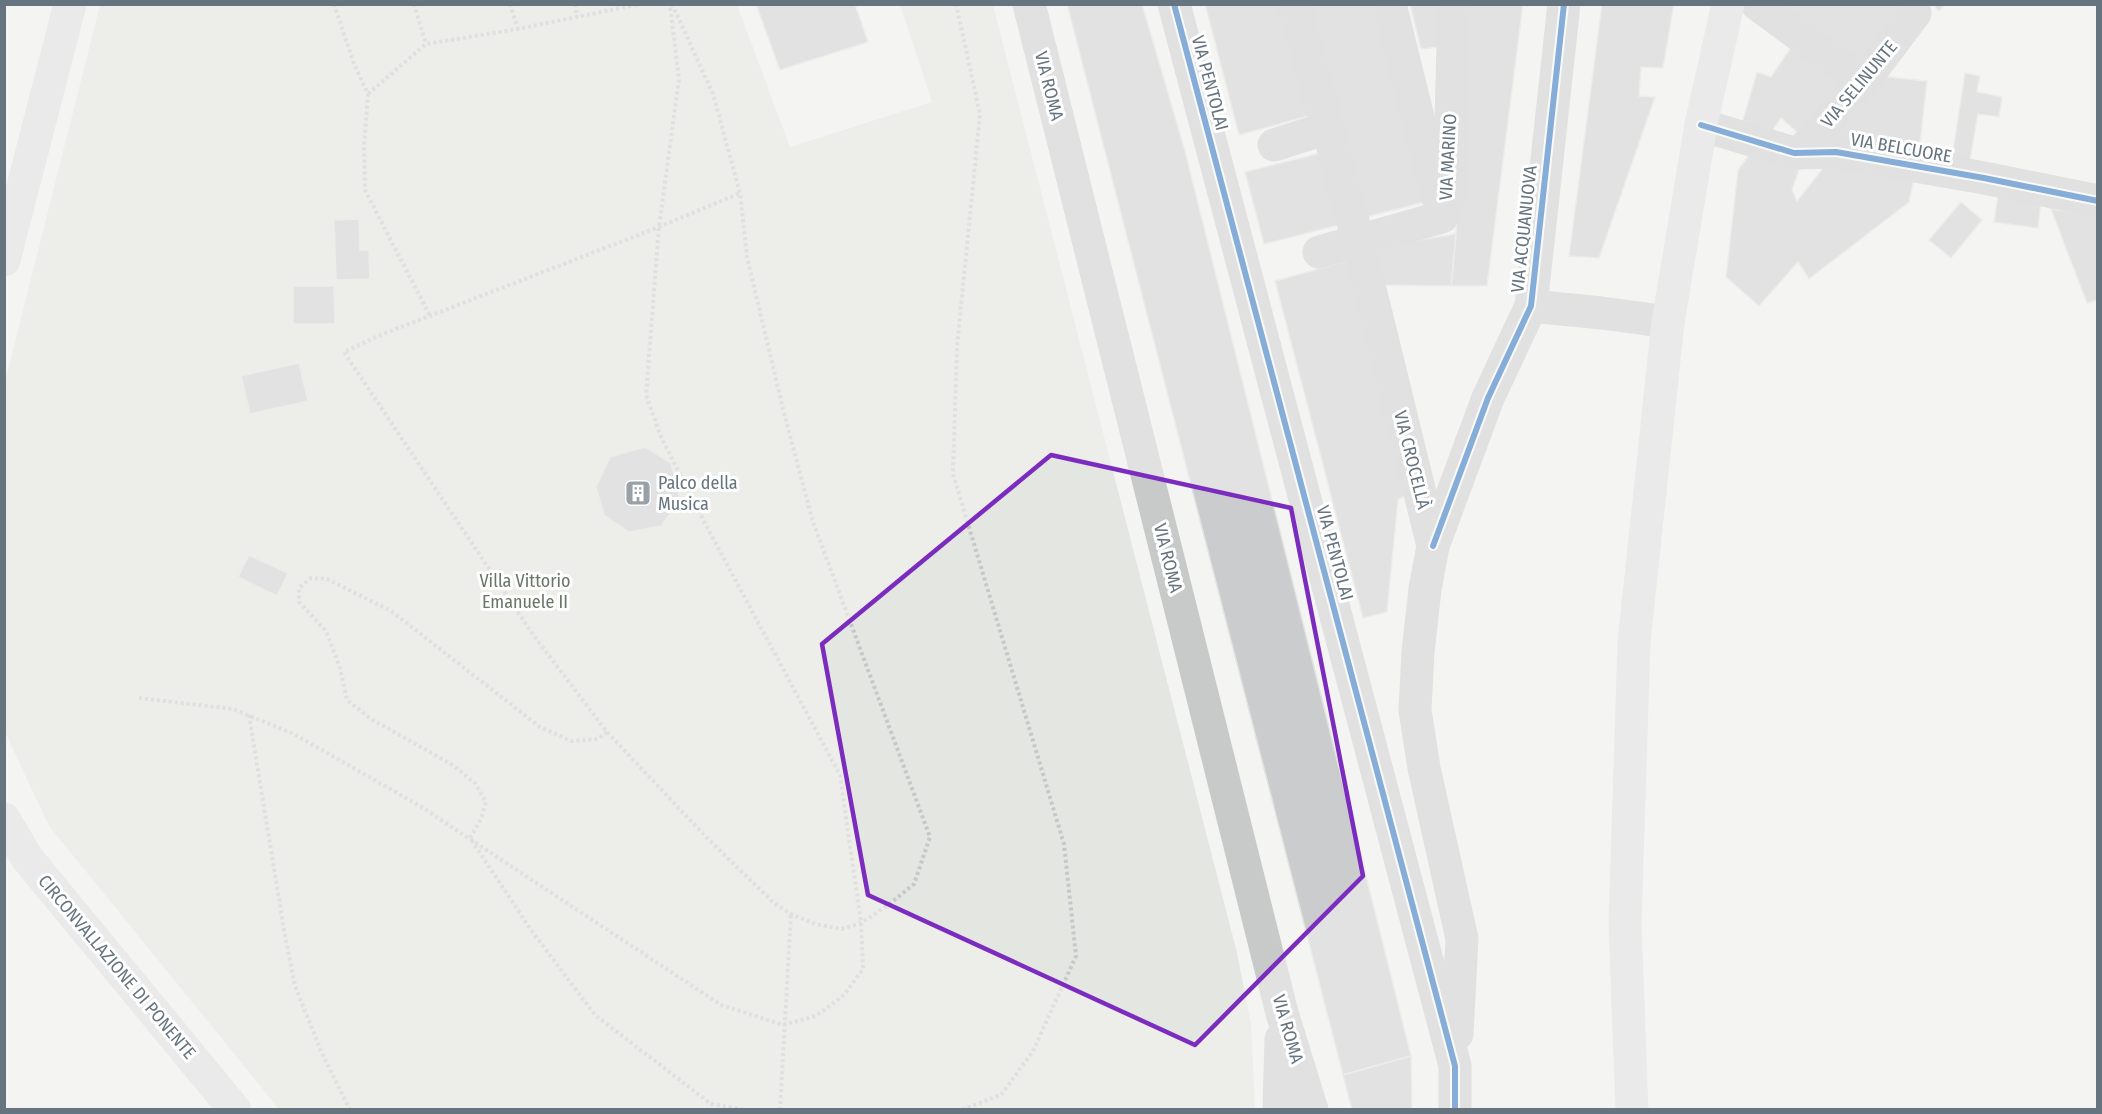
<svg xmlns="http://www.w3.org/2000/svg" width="2102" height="1114" font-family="'Fira Sans Condensed',sans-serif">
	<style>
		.green { fill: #e4e6e1 }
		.building { fill: #cbcccd; stroke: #e3e3e2; stroke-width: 1.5 }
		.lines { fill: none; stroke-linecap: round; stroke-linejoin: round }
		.path { stroke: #c6c7c8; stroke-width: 4; stroke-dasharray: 3 3; stroke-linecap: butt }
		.minor { stroke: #c8caca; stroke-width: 33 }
		.major { stroke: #dddedf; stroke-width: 33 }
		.cycleway-casing { stroke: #fff; stroke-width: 10 }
		.cycleway { stroke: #0057b8; stroke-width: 6 }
		.marked { fill: none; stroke: #7b2cbf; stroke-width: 4.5; stroke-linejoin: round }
		.labels { text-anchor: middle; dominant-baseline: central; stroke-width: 6; stroke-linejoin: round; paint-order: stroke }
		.street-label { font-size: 18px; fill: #667480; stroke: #fff }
		.poi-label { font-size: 18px; fill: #667480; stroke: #fff; text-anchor: start }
		.park-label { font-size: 18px; fill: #687865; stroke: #fff }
	</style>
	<rect width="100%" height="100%" fill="#f4f4f3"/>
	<!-- green -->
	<path class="green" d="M100,5H737L790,147L932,102L900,5H993L1237,953L1251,1024L1255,1109H279L49,826L5,732V382Z"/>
	<!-- building -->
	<g class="building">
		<path d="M756,4H855L868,42L780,70Z"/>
		<path d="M1067,4H1142L1185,151L1411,1056L1343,1075Z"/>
		<path d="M1205,4H1281L1312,115L1239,135Z"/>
		<path d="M1308,4H1378L1429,201L1366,217Z"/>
		<path d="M1410,4H1441L1440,47L1421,49Z"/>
		<path d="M1464,4H1523L1487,286H1451L1456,234Z"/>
		<path d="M1602,4H1674L1663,68L1641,67L1639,96L1655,97L1599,258L1569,256Z"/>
		<path d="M1772,4H1905L1862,74Z"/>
		<path d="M1932,4H1946L1939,11Z"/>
		<path d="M1794,43L1851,88L1805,139L1781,118L1768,137L1743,120L1757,72L1771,77Z"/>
		<path d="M1965,73L1980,76L1977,92L2002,97L1999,117L1978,114L1970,160L1952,157Z"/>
		<path d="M1879,76L1927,81L1919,152L1821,136Z"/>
		<path d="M1752,151L1799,170L1792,190L1797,201L1827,163L1914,179L1909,202L1809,279L1798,262L1759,306L1726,277L1738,170Z"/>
		<path d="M1324,152L1343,224L1264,244L1245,172Z"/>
		<path d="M1998,195L2041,201L2038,228L1994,222Z"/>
		<path d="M1961,202L1982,220L1951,258L1929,240Z"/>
		<path d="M2051,209L2098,215V300L2087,303Z"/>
		<path d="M359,219L360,250H369L370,279L336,280L334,220Z"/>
		<path d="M1456,234L1451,286L1385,285L1371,248Z"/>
		<path d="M1350,260L1405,496L1398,500L1387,612L1363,618L1275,281Z"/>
		<path d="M293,286H334L335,324H293Z"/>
		<path d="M299,363L308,401L250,414L241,376Z"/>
		<path d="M645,447L671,463L680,500L661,526L629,532L604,515L596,487L610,457Z"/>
		<path d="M249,555L288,573L277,596L238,577Z"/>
		<path d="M1411,1056L1412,1110H1352L1343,1075Z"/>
	</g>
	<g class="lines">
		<!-- path -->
		<g class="path">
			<path d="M334,4L354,64L368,94L364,146L365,190L430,316"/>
			<path d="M414,4L426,44"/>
			<path d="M510,4L518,29"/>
			<path d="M575,4L577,17"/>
			<path d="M672,4L713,94L740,193L747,257L784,413L812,519L930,837L914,884L887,906L861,923L842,929L815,924L791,914L774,903L708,839L607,732L534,636L344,352L378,336L659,227L740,193"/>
			<path d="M956,4L980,114L957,347L953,474L1064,844L1076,956L1033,1051L1001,1095L961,1110"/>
			<path d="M368,94L426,44L518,29L640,4"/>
			<path d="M139,698L233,709L294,734L420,806L721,1005L783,1025L816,1016L844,995L863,969L861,923L840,775L708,529L661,437L646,395L659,227L679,79L670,5"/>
			<path d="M249,715L285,936L295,986L321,1051L350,1110"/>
			<path d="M607,732L598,739L571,741L540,727L391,611L327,579L311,578L299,588V602L326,631L340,668L347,700L371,719L451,764L475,783L486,802L481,819L470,838L531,930L595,1015L711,1104L745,1110"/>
			<path d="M780,1110L791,914"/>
		</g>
		<!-- minor -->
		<g class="minor">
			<path d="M1029,4L1282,1013L1312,1110"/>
			<path d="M1174,4L1455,1066V1110"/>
			<path d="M1294,4L1358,240L1433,546L1425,589L1418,652L1415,710L1424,768L1462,939L1457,1034"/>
			<path d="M1390,4L1438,198"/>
			<path d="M1757,4L1863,82"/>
			<path d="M1701,125L1794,153L1836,152L1984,178L2098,201"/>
			<path d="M1274,145L1327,128"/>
			<path d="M1800,153L1863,82L1915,13"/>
			<path d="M1319,252L1442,217L1449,197L1454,4"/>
			<path d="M1531,306L1602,313L1668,322"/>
			<path d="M1433,546L1488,398L1531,306L1564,4"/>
			<path d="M1279,1110L1281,1039"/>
		</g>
		<!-- major -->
		<g class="major">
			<path d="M4,260L70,4"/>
			<path d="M4,819L27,858L235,1110"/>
			<path d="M1632,1110L1625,924L1634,642L1668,322L1701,125L1728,4"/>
		</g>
		<defs>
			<g id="cycleway">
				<path d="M1174,4L1455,1066V1110"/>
				<path d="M1701,125L1794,153L1836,152L1984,178L2098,201"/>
				<path d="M1433,546L1488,398L1531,306L1564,4"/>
			</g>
		</defs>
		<!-- cycleway casing -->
		<use href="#cycleway" class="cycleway-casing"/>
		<!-- cycleway -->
		<use href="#cycleway" class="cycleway"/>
	</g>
	<!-- marked area -->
	<path d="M0 0H2102V1114H0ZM1051,455L1291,508L1363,876L1195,1045L868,895L822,644Z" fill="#f4f4f3" fill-opacity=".55" fill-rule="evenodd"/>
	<path class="marked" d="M1051,455L1291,508L1363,876L1195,1045L868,895L822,644Z"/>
	<!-- icons -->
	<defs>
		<symbol id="building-square" viewBox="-11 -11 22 22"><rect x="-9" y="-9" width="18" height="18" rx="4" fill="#98a1a8" stroke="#fff"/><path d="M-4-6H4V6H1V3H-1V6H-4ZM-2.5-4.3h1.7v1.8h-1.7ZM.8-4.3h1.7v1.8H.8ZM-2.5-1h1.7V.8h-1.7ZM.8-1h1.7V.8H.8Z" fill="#fff"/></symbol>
	</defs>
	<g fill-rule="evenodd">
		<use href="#building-square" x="623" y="478" width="30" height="30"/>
	</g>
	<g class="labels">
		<!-- street labels -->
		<g class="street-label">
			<text transform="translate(1210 83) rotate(75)">VIA PENTOLAI</text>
			<text transform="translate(1859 84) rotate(-50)">VIA SELINUNTE</text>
			<text transform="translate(1049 86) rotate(76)">VIA ROMA</text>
			<text transform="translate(1901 148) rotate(10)">VIA BELCUORE</text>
			<text transform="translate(1448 157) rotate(-87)">VIA MARINO</text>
			<text transform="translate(1524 229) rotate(-84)">VIA ACQUANUOVA</text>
			<text transform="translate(1412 460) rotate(76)">VIA CROCELLÀ</text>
			<text transform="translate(1335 553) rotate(75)">VIA PENTOLAI</text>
			<text transform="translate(1168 558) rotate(76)">VIA ROMA</text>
			<text transform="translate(117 967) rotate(50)">CIRCONVALLAZIONE DI PONENTE</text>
			<text transform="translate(1288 1029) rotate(74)">VIA ROMA</text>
		</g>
		<!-- poi labels -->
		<g class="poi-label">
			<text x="658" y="483">Palco della<tspan x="658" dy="21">Musica</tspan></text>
		</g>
		<!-- park labels -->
		<g class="park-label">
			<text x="525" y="581">Villa Vittorio<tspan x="525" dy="21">Emanuele II</tspan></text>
		</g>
	</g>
	<!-- border -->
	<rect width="2102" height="1114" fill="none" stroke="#667480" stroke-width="12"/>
</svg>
